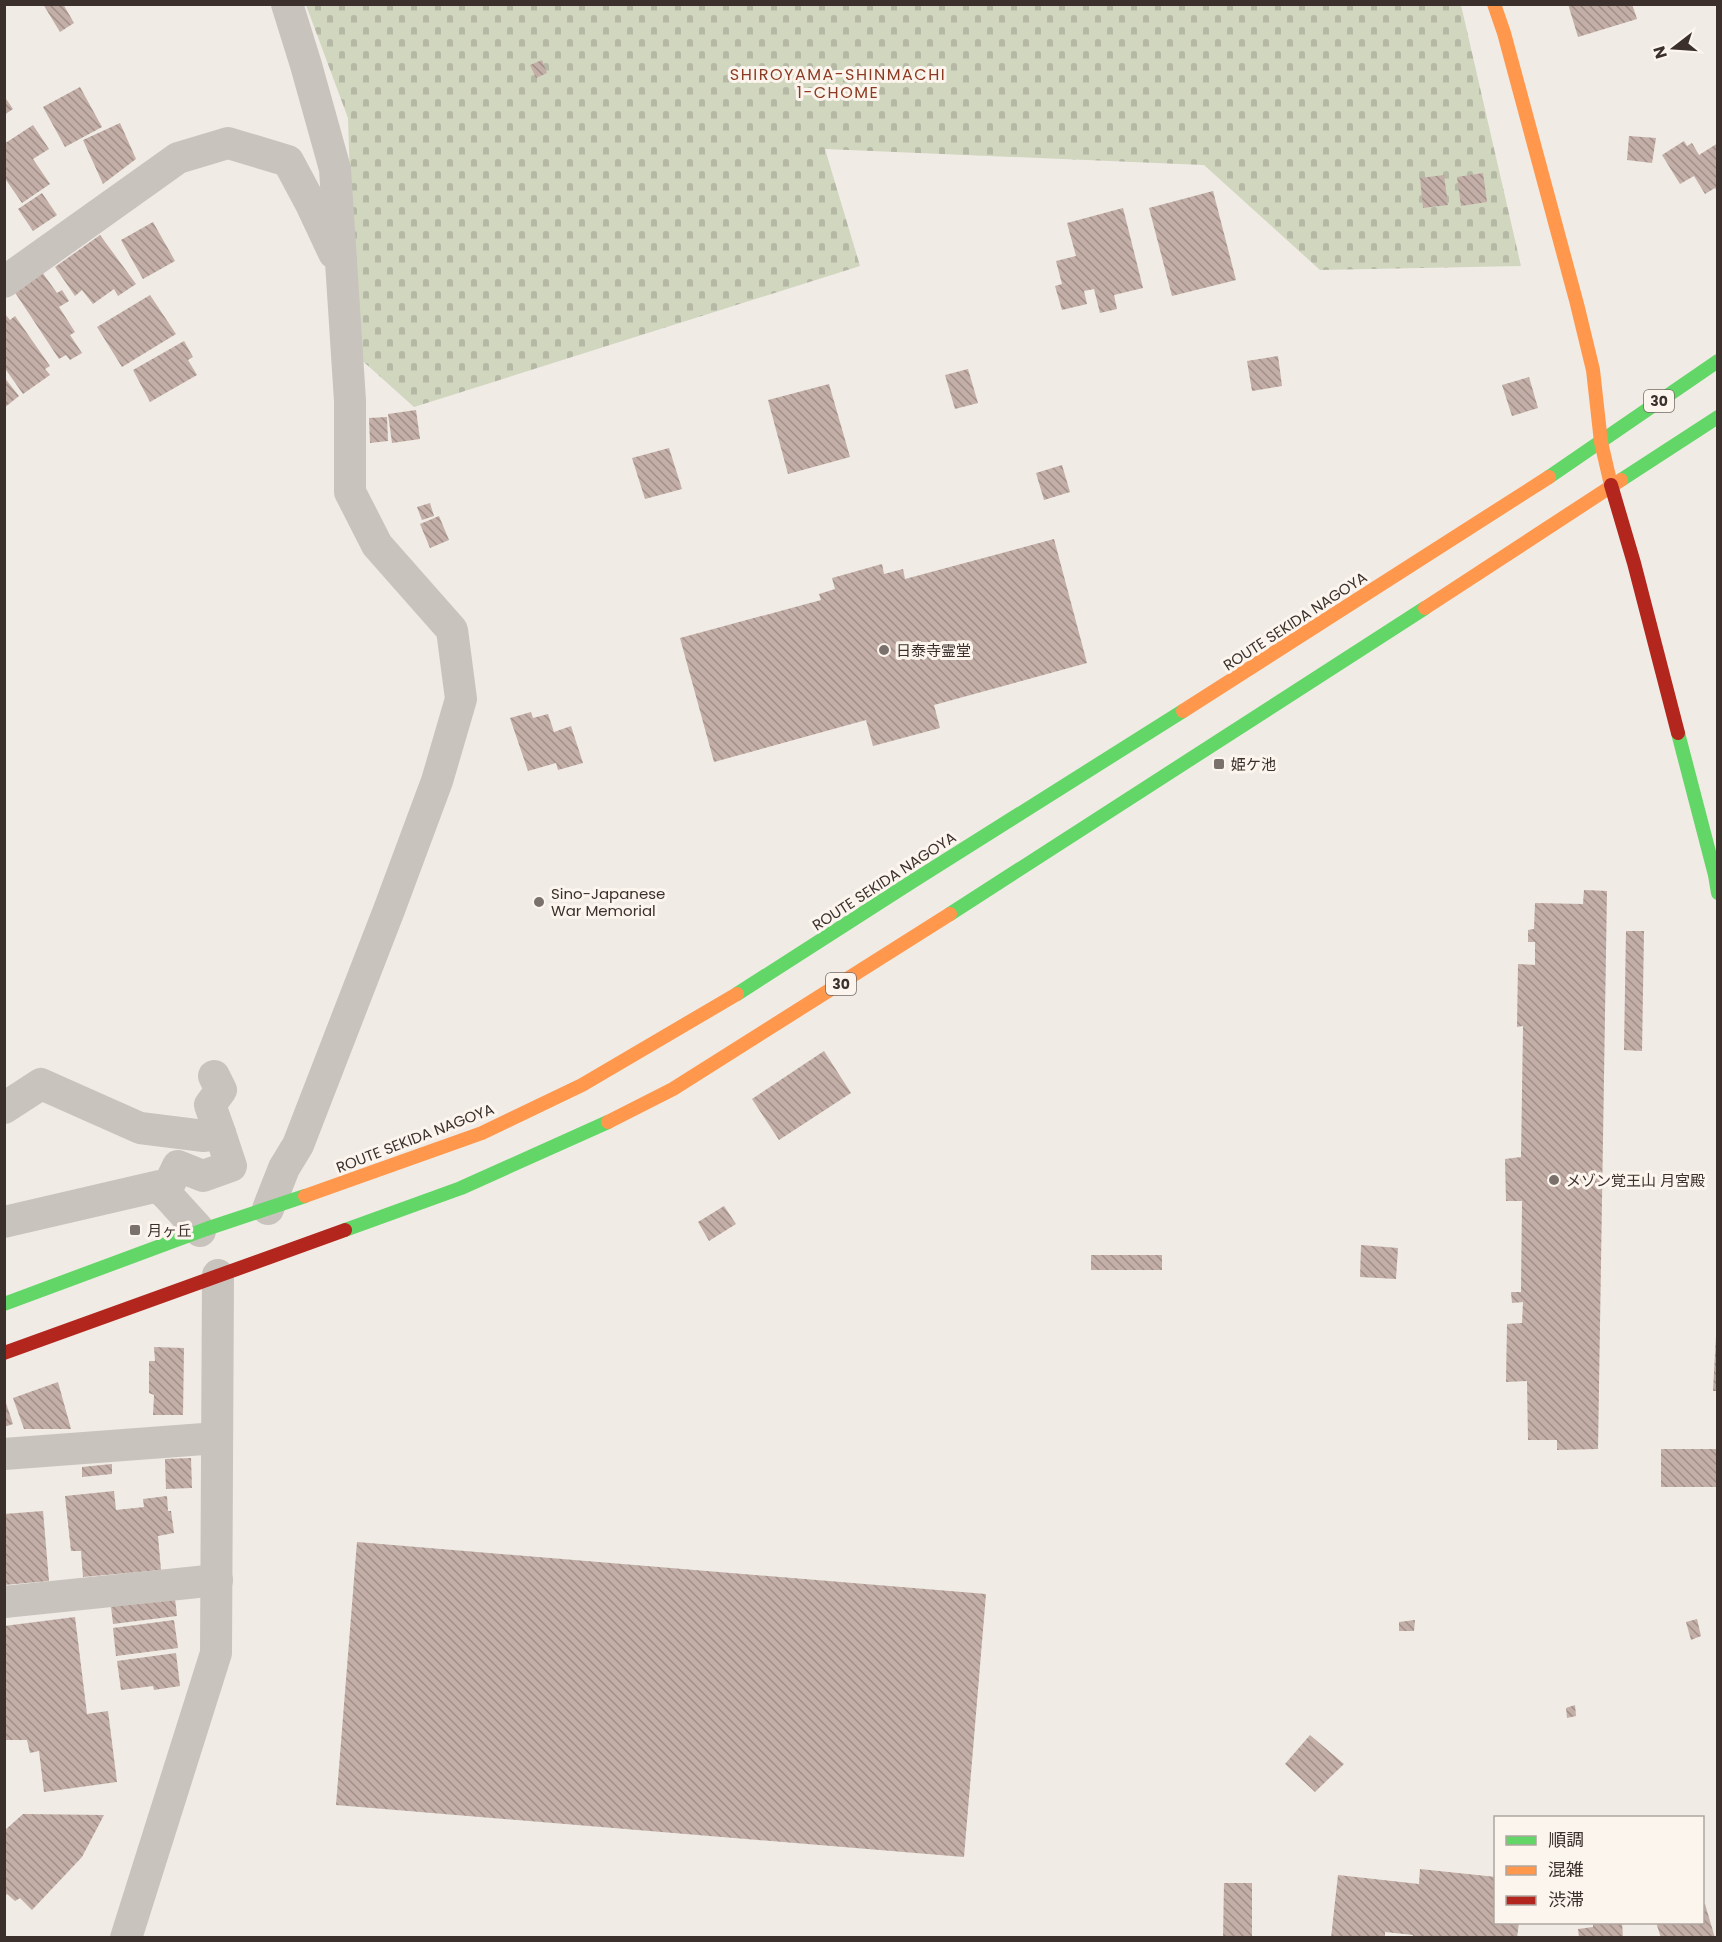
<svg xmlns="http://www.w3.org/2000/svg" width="1722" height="1942" font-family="Poppins,'Noto Sans JP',sans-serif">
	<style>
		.cemetery { fill: url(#cemetery-stones) }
		.building { fill: url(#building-back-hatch) }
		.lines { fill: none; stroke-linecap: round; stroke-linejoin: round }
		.street { stroke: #c9c3be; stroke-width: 32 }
		.fast { stroke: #63d668; stroke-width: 14 }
		.slow { stroke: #ff974d; stroke-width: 14 }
		.jam { stroke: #b3261e; stroke-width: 14 }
		.poi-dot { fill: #7a716c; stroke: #fbf5ee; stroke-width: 2 }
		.labels { text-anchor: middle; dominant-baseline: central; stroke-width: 6; stroke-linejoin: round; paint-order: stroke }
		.shield { fill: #fbf5ee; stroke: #756b66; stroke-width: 1.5 }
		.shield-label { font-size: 14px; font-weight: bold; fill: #3b302b }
		.street-label { font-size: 15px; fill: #3b302b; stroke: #fbf5ee }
		.poi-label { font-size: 15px; fill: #3b302b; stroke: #fbf5ee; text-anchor: start }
		.neighbourhood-label { font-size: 16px; letter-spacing: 1.5px; fill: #8c3b22; stroke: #fbf5ee }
	</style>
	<defs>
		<pattern id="cemetery-stones" width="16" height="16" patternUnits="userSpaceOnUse" patternTransform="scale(1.5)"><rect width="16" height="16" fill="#d1d6bf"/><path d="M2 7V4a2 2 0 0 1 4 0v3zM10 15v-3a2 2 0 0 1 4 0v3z" fill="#b4b8a4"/></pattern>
		<pattern id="building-back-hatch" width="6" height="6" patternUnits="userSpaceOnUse" patternTransform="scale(1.5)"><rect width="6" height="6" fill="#c3afa7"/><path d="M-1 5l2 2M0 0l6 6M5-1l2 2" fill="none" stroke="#a08f88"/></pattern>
	</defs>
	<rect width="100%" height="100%" fill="#f0ebe5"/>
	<!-- cemetery -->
	<path class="cemetery" d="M306,5H1461L1521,266L1320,270L1204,165L825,149L860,266L414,407L356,355L348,118Z"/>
	<!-- building -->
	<g class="building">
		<path d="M43,4H63L74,23L60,32Z"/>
		<path d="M1568,4H1632L1637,19L1578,37Z"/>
		<path d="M542,60L547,73L536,78L530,65Z"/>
		<path d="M80,87L102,127L65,147L43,107Z"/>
		<path d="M4,96L13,109L4,115Z"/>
		<path d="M120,123L136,159L103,184L83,140Z"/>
		<path d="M33,125L49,149L33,159L50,184L22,203L4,177V144Z"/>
		<path d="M1629,136L1656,138L1652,163L1627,160Z"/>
		<path d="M1684,141L1687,146L1692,143L1699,155L1718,143V192L1715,188L1705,194L1694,176L1680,184L1662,155Z"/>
		<path d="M1483,173L1487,202L1461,206L1457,177Z"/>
		<path d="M1444,175L1448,205L1423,208L1420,178Z"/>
		<path d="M1213,191L1236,280L1172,296L1149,208Z"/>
		<path d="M42,193L57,215L33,231L18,209Z"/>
		<path d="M1123,208L1143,288L1114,295L1117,309L1100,313L1094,289L1084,291L1087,304L1062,310L1055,286L1062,284L1056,261L1076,256L1067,223Z"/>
		<path d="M153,222L175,261L143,279L121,240Z"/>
		<path d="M100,235L136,284L118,296L114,289L93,304L82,290L75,296L55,267Z"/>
		<path d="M42,272L57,293L62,290L69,301L59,307L75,332L70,335L82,353L70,360L66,355L59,359L14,291Z"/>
		<path d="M150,295L176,334L122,367L97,327Z"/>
		<path d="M4,313L10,320L15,316L50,366L45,369L50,375L23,394L4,367Z"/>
		<path d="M184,341L193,357L188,360L197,375L150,402L133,370Z"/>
		<path d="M1278,356L1282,386L1252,391L1247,361Z"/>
		<path d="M968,369L978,403L955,409L945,375Z"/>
		<path d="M4,377L19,396L4,408Z"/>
		<path d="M1529,377L1538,408L1512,416L1502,385Z"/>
		<path d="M829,384L850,457L788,474L768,400Z"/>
		<path d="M416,410L420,439L392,443L388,414Z"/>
		<path d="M387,417L388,441L370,443L369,418Z"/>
		<path d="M669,448L682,489L645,499L632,458Z"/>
		<path d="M1062,465L1070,492L1044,500L1036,473Z"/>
		<path d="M430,503L434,516L422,520L417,507Z"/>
		<path d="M439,516L449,540L430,548L420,524Z"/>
		<path d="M1054,539L1087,663L934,705L940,728L873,746L866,720L714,762L680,638L821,600L819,594L835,589L832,578L882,564L884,574L903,569L905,579Z"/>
		<path d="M531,712L533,718L548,714L554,732L571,726L583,763L558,770L556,763L528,771L510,718Z"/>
		<path d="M1584,890L1607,891L1598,1449L1557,1450V1440H1528L1527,1381L1506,1382L1507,1324L1522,1323L1523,1302L1512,1303L1511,1292H1521L1522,1201H1506L1505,1159L1521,1157L1523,1026L1517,1027L1518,964L1535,965V942H1528V930L1534,929L1535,903L1583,904Z"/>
		<path d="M1626,931H1644L1642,1051L1624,1050Z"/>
		<path d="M824,1051L851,1093L779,1140L752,1099Z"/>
		<path d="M724,1206L736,1224L709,1241L698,1222Z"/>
		<path d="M1361,1245L1398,1248L1396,1279L1360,1277Z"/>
		<rect x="1091" y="1255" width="71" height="15"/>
		<path d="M1716,1336H1718V1391H1713Z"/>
		<path d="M154,1347L184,1348L183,1415H153L154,1395L149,1393V1361H155Z"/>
		<path d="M58,1382L71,1429H24L13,1398Z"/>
		<path d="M5,1400L13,1424L4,1427V1401Z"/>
		<rect x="1661" y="1449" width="57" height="38"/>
		<path d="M191,1458L192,1488L166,1489L165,1459Z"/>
		<path d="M112,1464V1474L82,1477V1467Z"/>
		<path d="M114,1491L116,1510L144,1507L143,1499L167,1496L168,1511H171L174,1533L158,1536L161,1570L83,1577L81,1551H71L65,1496Z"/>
		<path d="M43,1511L49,1581L4,1585V1514Z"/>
		<path d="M357,1542L986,1594L964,1857L336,1805Z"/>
		<path d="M174,1590L177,1616L113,1624L110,1598Z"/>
		<path d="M75,1617L87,1714L108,1711L117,1782L44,1792L39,1751L30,1753L27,1740H4V1626Z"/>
		<path d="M1697,1619L1701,1636L1691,1640L1686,1622Z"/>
		<path d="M174,1620L178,1648L116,1656L113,1628Z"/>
		<path d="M1415,1620L1414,1631H1399V1622Z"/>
		<path d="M176,1653L180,1686L154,1690L153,1686L121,1690L117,1661Z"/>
		<path d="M1575,1705L1576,1716L1567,1718L1566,1708Z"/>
		<path d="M1310,1735L1344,1764L1315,1792L1285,1764Z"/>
		<path d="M23,1814L104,1815L82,1857L32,1910L20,1898L15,1901L7,1894L4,1897V1831Z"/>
		<path d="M1420,1869L1496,1877V1922H1519L1517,1938H1412L1413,1935L1385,1932V1938H1331L1338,1875L1419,1884Z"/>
		<path d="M1224,1883H1252V1938H1223Z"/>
		<path d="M1705,1904L1715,1938H1661L1656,1922H1702V1905Z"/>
		<path d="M1593,1922H1622L1623,1938H1579L1578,1929L1593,1927Z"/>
	</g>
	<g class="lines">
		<!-- street -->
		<g class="street">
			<path d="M4,282L178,158L228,143L288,161L311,204L334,253"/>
			<path d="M214,1076L221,1090L210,1105L220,1133"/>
			<path d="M4,1108L41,1084L140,1128L204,1136L220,1133L231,1166L203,1176L178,1166L165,1193"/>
			<path d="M268,1209L284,1168L298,1145L389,910L437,781L461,699L452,630L377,545L350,492V401L335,169L306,65L287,4"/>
			<path d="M4,1222L159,1186L200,1231"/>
			<path d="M4,1454L217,1438"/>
			<path d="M4,1602L217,1580"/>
			<path d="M126,1938L216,1653L218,1275"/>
		</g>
		<!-- fast -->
		<g class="fast">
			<path d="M1549,477L1718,361"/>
			<path d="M1621,480L1718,417"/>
			<path d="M1678,733L1715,875L1718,893"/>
			<path d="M950,914L1425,608"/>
			<path d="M737,994L913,881L1183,711"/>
			<path d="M345,1230L461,1188L608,1122"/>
			<path d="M4,1304L206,1229L305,1196"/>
		</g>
		<!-- slow -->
		<g class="slow">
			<path d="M1494,4L1504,33L1577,304L1593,370L1601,442L1611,485"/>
			<path d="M1425,608L1621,480"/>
			<path d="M1183,711L1549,477"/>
			<path d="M608,1122L673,1089L950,914"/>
			<path d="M305,1196L482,1133L582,1085L737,994"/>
		</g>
		<!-- jam -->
		<g class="jam">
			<path d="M1611,485L1634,563L1678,733"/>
			<path d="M4,1353L345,1230"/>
		</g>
	</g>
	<!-- markers -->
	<g class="poi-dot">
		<circle cx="884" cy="650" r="6"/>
		<rect x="1213" y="758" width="12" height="12" rx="3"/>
		<circle cx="539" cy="902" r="6"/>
		<circle cx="1554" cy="1180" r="6"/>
		<rect x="129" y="1224" width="12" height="12" rx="3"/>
	</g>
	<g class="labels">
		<!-- shield labels -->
		<g class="shield">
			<rect x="1644" y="390" width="30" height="22" rx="4.5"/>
			<rect x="826" y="973" width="30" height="22" rx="4.5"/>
		</g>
		<g class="shield-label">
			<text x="1659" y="401">30</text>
			<text x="841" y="984">30</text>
		</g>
		<!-- street labels -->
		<g class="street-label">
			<text transform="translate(1295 621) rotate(-33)">ROUTE SEKIDA NAGOYA</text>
			<text transform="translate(884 881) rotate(-33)">ROUTE SEKIDA NAGOYA</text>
			<text transform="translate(415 1138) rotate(-21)">ROUTE SEKIDA NAGOYA</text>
		</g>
		<!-- poi labels -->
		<g class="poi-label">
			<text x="896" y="650">日泰寺霊堂</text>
			<text x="1231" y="764">姫ケ池</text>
			<text x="551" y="893">Sino-Japanese<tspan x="551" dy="17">War Memorial</tspan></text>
			<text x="1566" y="1180">メゾン覚王山 月宮殿</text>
			<text x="147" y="1230">月ヶ丘</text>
		</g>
		<!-- neighbourhood labels -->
		<g class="neighbourhood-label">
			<text x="838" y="74">SHIROYAMA-SHINMACHI<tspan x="838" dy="18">1-CHOME</tspan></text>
		</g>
	</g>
	<!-- border -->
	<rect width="1722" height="1942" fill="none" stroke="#3b302b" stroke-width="12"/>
	<!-- legend -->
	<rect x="1494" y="1816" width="210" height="108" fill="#fbf5ee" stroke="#aea6a0" stroke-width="1.5"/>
	<rect x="1506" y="1836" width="30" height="9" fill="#63d668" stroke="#aea6a0" stroke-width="1.5"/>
	<text x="1548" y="1846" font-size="18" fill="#3b302b">順調</text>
	<rect x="1506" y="1866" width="30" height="9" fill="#ff974d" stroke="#aea6a0" stroke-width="1.5"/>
	<text x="1548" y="1876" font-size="18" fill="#3b302b">混雑</text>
	<rect x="1506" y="1896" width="30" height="9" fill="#b3261e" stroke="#aea6a0" stroke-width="1.5"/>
	<text x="1548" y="1906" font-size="18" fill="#3b302b">渋滞</text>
	<!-- north arrow -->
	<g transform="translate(1674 48) rotate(253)" stroke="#fbf5ee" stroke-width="4.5" paint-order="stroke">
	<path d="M0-4.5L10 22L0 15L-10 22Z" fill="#3b302b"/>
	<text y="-9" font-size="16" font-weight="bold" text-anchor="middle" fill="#3b302b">N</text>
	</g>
</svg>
